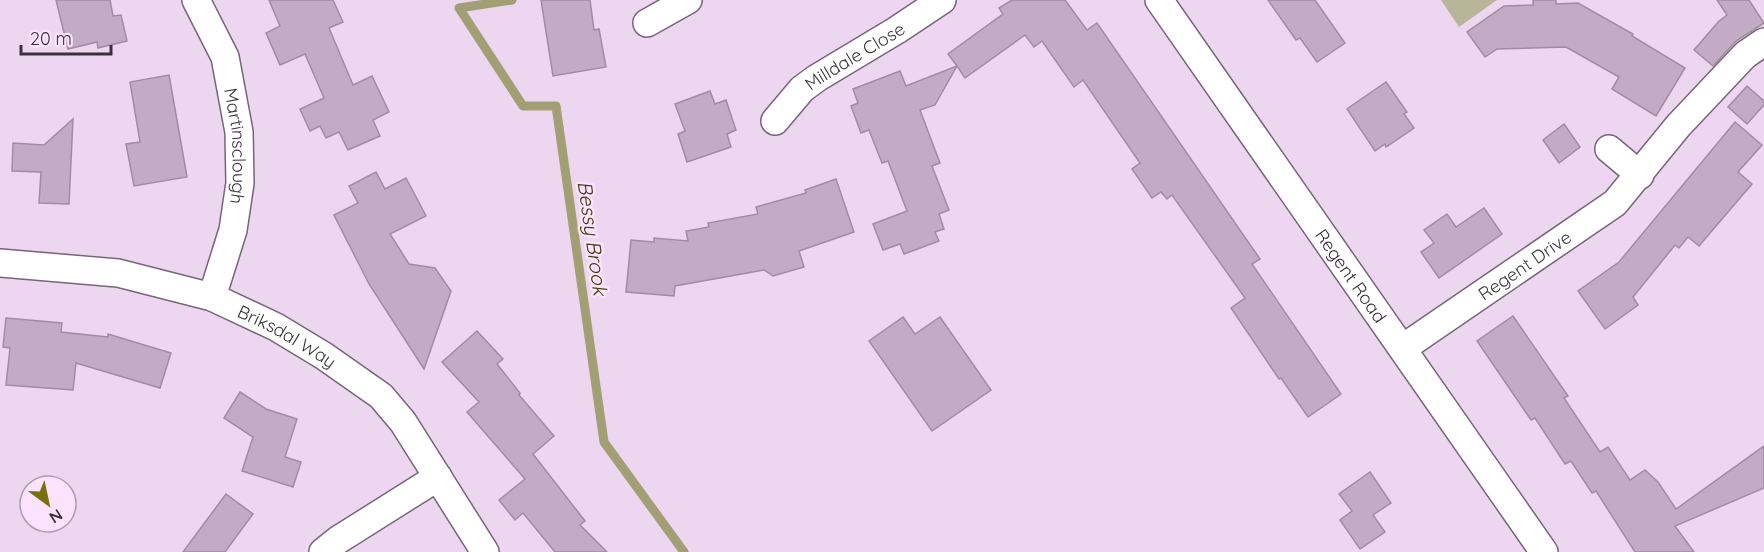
<svg xmlns="http://www.w3.org/2000/svg" width="1764" height="552" font-family="Quicksand,sans-serif">
	<style>
		.green { fill: #b8b59a }
		.lines { fill: none; stroke-linecap: round; stroke-linejoin: round }
		.stream { stroke: #a39f75; stroke-width: 9 }
		.building { fill: #c2abc4; stroke: #a28ca4; stroke-width: 1.5 }
		.minor-casing { stroke: #78647b; stroke-width: 30 }
		.minor { stroke: #fff; stroke-width: 27 }
		.labels { text-anchor: middle; dominant-baseline: central; stroke-width: 5; stroke-linejoin: round; paint-order: stroke }
		.street-label { font-size: 18px; fill: #39303a; stroke: #fbe3fe }
		.water-label { font-size: 20px; font-style: italic; fill: #443d07; stroke: #fbe3fe }
	</style>
	<rect width="100%" height="100%" fill="#edd6f0"/>
	<!-- green -->
	<path class="green" d="M1441,0H1497L1459,27Z"/>
	<g class="lines">
		<!-- stream -->
		<path class="stream" d="M512,0L459,8L523,106H556L604,442L684,552"/>
	</g>
	<!-- building -->
	<g class="building">
		<path d="M56,0H110L113,16L121,15L127,41L98,48L97,42L68,49Z"/>
		<path d="M269,0H333L343,22L329,28L353,85L372,76L389,112L373,120L380,136L348,150L339,132L326,138L320,126L310,131L300,109L324,98L305,54L280,65L266,33L280,26Z"/>
		<path d="M541,0H590L594,30L599,29L606,67L553,76Z"/>
		<path d="M1012,0H1065L1087,30L1097,23L1260,259L1252,264L1341,394L1308,417L1281,378L1279,379L1231,308L1245,298L1172,195L1167,199L1161,192L1152,198L1132,169L1140,163L1083,80L1074,87L1042,41L1034,47L1025,35L965,78L957,66L935,105L920,110L940,163L932,166L949,210L939,214L944,229L935,232L939,241L904,254L900,244L883,250L873,224L907,211L888,161L882,163L869,130L861,133L851,106L858,103L853,89L900,71L906,86L957,66L948,54L1003,14L999,8Z"/>
		<path d="M1268,0H1315L1345,43L1317,62L1300,38L1296,40Z"/>
		<path d="M1533,0H1556V4L1578,3L1633,34L1632,36L1685,68L1656,116L1612,89L1619,77L1566,47L1497,49L1485,57L1467,32L1504,6L1533,5Z"/>
		<path d="M1717,0H1749L1764,23L1736,41L1713,66L1694,50L1719,21L1727,15Z"/>
		<path d="M169,75L187,177L134,186L126,144L140,142L130,82Z"/>
		<path d="M1386,82L1407,112L1404,114L1414,128L1386,147L1385,144L1375,151L1347,109Z"/>
		<path d="M1747,86L1764,101V105L1747,124L1728,107Z"/>
		<path d="M710,91L715,104L726,100L736,130L727,134L731,147L687,162L678,134L685,131L675,104Z"/>
		<path d="M73,119L69,204L39,203L41,172L12,171L13,143L44,145Z"/>
		<path d="M1735,122L1762,145L1738,172L1752,184L1699,246L1688,237L1679,248L1675,245L1633,297L1638,305L1605,329L1578,291L1619,262Z"/>
		<path d="M1564,124L1580,147L1559,163L1543,140Z"/>
		<path d="M376,172L385,189L406,178L426,216L390,234L409,264L435,268L451,291L424,369L369,284L334,215L358,203L349,186Z"/>
		<path d="M836,179L854,232L799,251L804,267L773,276L764,270L675,286L674,296L626,292L631,240L654,242V238L688,241L686,231L709,227L708,223L758,214L756,207L806,193L805,190Z"/>
		<path d="M1484,208L1502,234L1439,278L1421,252L1434,243L1424,230L1447,214L1456,227Z"/>
		<path d="M1513,316L1568,396L1564,398L1600,452L1608,447L1630,480L1645,470L1658,482L1676,509L1764,446V488L1675,526L1694,552H1635L1596,491L1592,493L1571,461L1565,464L1535,418L1531,420L1477,341Z"/>
		<path d="M903,317L915,334L940,317L991,390L932,431L869,341Z"/>
		<path d="M6,318L62,323L61,332L108,337V334L171,353L160,388L76,363L73,390L6,385L10,348L3,347Z"/>
		<path d="M477,331L503,359L497,364L520,393L519,395L554,436L533,454L585,521L580,525L607,552H555L523,513L515,520L499,500L525,479L467,412L479,402L442,362Z"/>
		<path d="M240,392L266,409L297,419L285,457L301,462L293,487L242,471L253,437L224,418Z"/>
		<path d="M1370,472L1391,503L1373,515L1385,532L1360,549L1340,520L1352,511L1339,494Z"/>
		<path d="M226,494L253,514L225,552H183Z"/>
	</g>
	<g class="lines">
		<defs>
			<g id="minor">
				<path id="s1" d="M196,0L225,57L239,132L240,183L233,230L212,297"/>
				<path id="s2" d="M1159,0L1544,552"/>
				<path d="M647,23L688,0"/>
				<path id="s3" d="M775,121L802,89L817,78L897,30L942,0"/>
				<path d="M1609,149L1640,175"/>
				<path id="s4" d="M0,263L118,273L212,297L276,327L324,356L381,396L403,422L485,552"/>
				<path id="s5" d="M1403,348L1615,203L1678,126L1745,55L1764,42"/>
				<path d="M323,552L338,540L438,477"/>
			</g>
		</defs>
		<!-- minor casing -->
		<use href="#minor" class="minor-casing"/>
		<!-- minor -->
		<use href="#minor" class="minor"/>
	</g>
	<g class="labels">
		<!-- street labels -->
		<g class="street-label">
			<text stroke="none"><textPath href="#s3" startOffset="104">Milldale Close</textPath></text>
			<text stroke="none"><textPath href="#s1" startOffset="154">Martinsclough</textPath></text>
			<text stroke="none"><textPath href="#s5" startOffset="147">Regent Drive</textPath></text>
			<text stroke="none"><textPath href="#s2" startOffset="336">Regent Road</textPath></text>
			<text stroke="none"><textPath href="#s4" startOffset="300">Briksdal Way</textPath></text>
		</g>
		<!-- water labels -->
		<g class="water-label">
			<text transform="translate(593 238) rotate(82)">Bessy Brook</text>
		</g>
	</g>
	<!-- north arrow -->
	<g transform="translate(48 504) rotate(147)"><circle r="28" fill="#fbe3fe" stroke="#ad9bb0" stroke-width="1.5"/>
	<path d="M0-4.5L10 22L0 15L-10 22Z" fill="#796f0d"/>
	<text y="-9" font-size="16" font-weight="bold" text-anchor="middle" fill="#39303a">N</text>
	</g>
	<!-- scale -->
	<path d="M21 45v9h90v-9" fill="none" stroke="#39303a" stroke-width="3"/>
	<text x="30" y="45" font-size="18" fill="#39303a" stroke="#fbe3fe" stroke-width="4.5" paint-order="stroke">20 m</text>
</svg>
